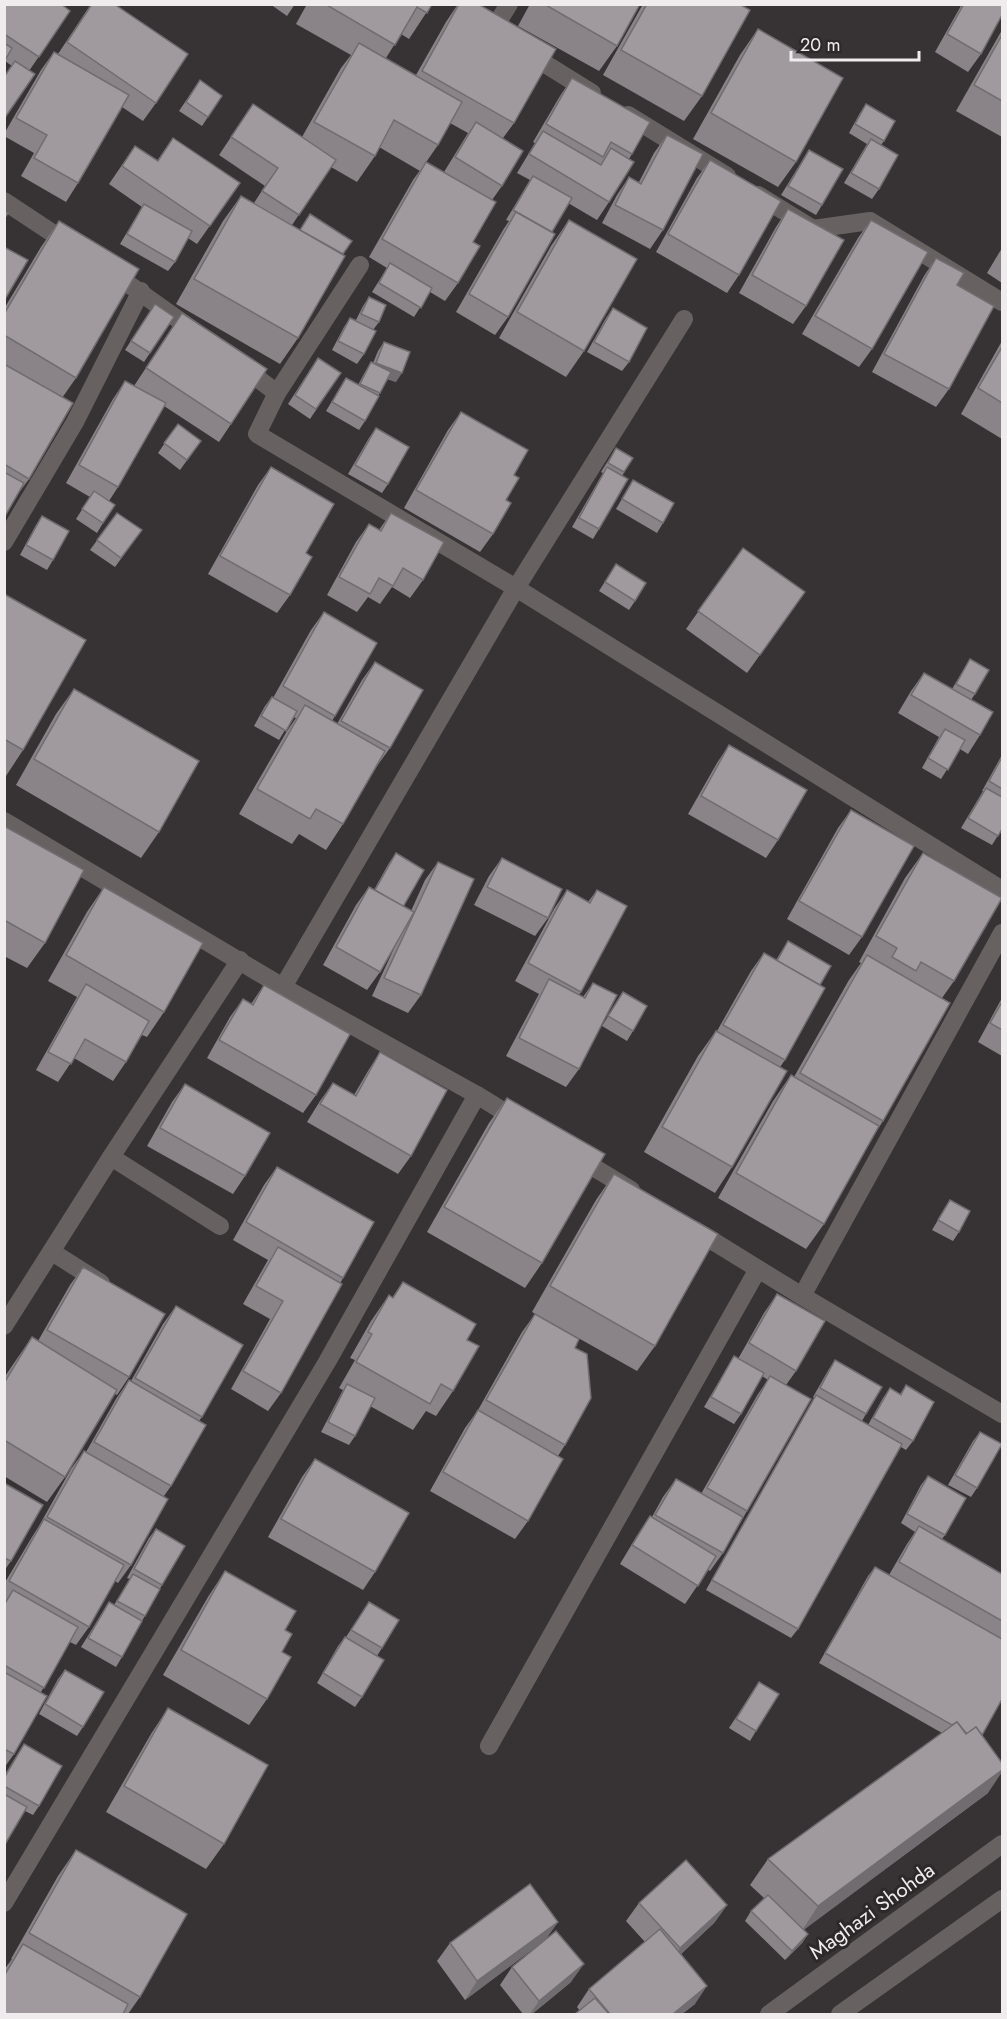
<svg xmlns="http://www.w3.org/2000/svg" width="1007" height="2019" font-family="Jost,sans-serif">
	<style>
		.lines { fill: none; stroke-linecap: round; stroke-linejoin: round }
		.minor { stroke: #676162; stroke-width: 18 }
		.wall { fill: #8a8488 }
		.shaded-wall { fill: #706c6f }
		.building { fill: #a09a9e; stroke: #706c6f; stroke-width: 1.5 }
		.labels { text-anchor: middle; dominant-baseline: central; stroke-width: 6; stroke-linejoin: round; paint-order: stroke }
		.street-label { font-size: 21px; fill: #f0eced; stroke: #2d2829 }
	</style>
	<rect width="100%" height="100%" fill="#373233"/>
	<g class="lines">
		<!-- minor -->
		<g class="minor">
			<path d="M493,30L509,4"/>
			<path d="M526,52L592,93"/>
			<path d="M628,115L727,176"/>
			<path d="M758,195L813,229L870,221L1002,302"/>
			<path d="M4,201L72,246"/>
			<path d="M110,271L197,333"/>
			<path d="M241,366L277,393L257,434L516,588L1002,890"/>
			<path d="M277,393L360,265"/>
			<path d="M4,542L75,422L141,291"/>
			<path d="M4,821L283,987L477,1095L519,1121"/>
			<path d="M283,987L516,588L684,319"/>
			<path d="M575,1156L631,1190"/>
			<path d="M111,1157L220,1226"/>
			<path d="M695,1230L802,1296L1002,1414"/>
			<path d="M52,1252L101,1283"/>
			<path d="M802,1296L1002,933"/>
			<path d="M4,1326L111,1157L240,960"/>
			<path d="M489,1746L758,1269"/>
			<path d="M4,1903L327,1362L477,1095"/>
			<path d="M769,2014L1002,1844"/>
			<path d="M840,2014L1002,1899"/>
		</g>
	</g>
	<!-- wall -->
	<g class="wall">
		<path d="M4,4L70,11L29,71L12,66L5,61L4,62Z"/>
		<path d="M91,4L156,103L143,121L122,107L78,183L66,202L21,176L34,153L4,136V134L41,70L54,52L58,54Z"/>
		<path d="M270,4H295L287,16Z"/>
		<path d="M307,4H432L409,39L401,34L386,58L416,75L446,22L458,4H478L514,123L503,138L502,186L492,200L473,242L458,283L445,301L430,292L414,317L372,292L387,268L369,257L413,180L426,162L444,172L468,133L450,123L438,145L420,171L379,147L375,156L357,182L331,167L292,225L343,254L298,338L280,364L176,304L223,221L241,196L254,203L265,186L219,155L253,104L302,137L341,68L351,55L296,24Z"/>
		<path d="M530,4H640L617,46L599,71L518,26Z"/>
		<path d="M643,4H739L702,96L684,121L603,75Z"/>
		<path d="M962,4H1002L981,54L968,72L935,52Z"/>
		<path d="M758,29L796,162L778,187L693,139L740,55Z"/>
		<path d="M1002,30V137L956,111Z"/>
		<path d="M572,78L632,154L629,159L609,202L597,220L568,203L552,232L508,317L495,335L456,312L503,230L509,221L506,220L530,180L517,173L535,143L533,142L560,96Z"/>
		<path d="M200,80L222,96L202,126L179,111Z"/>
		<path d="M866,104L884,141L881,145L879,189L872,199L844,183L867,144L849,133L860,113Z"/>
		<path d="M667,135L663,230L650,249L602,223L617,195L629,177L639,182L654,153Z"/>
		<path d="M173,138L240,183L197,244L188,238L175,262L168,271L120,244L142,207L109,184L135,146L157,161Z"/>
		<path d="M809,150L822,205L816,215L781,195Z"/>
		<path d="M710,160L739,275L727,293L656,252L697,178Z"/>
		<path d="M788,209L806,306L793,324L739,293L776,227Z"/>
		<path d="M569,220L584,351L566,377L499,338L551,246Z"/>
		<path d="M871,220L872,349L859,367L802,334L858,238Z"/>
		<path d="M59,221L76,378L62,398L29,479L18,494L4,518V309L41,247Z"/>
		<path d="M1002,248V283L987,273Z"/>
		<path d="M936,258L957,285L949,389L936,407L872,372L924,276Z"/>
		<path d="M369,297L379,322L373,330L364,354L357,364L332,350L344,327L350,318L356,320L363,306Z"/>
		<path d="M155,304L174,317L144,362L125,350Z"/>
		<path d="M613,308L629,362L622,371L587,352L606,318Z"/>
		<path d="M182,313L231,424L219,442L164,406L118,487L109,501L103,523L97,533L76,519L90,497L66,483L113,399L125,381L134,386Z"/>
		<path d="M1002,341V439L961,414Z"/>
		<path d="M384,342L396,382L387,379L365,421L359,430L326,411L346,378L358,385L365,372L371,362L373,363L378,351Z"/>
		<path d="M312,367L341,373L310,419L288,404Z"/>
		<path d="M461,412L506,500L493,534L480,552L404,508L448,430Z"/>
		<path d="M178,424L201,441L180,470L158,453Z"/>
		<path d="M376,428L388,484L382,493L348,474L369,438Z"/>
		<path d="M616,448L633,458L622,476L599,529L593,539L572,527L603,473L601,472Z"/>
		<path d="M271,467L306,553L290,595L277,613L208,574L258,485Z"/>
		<path d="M633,480L663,523L657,533L616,509Z"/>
		<path d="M117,513L142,530L115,567L90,550Z"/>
		<path d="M391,513L423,580L410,598L392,587L380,604L368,597L357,612L327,595L356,542L369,524L379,530Z"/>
		<path d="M42,516L53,560L47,570L20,555L36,525Z"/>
		<path d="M743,548L805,592L747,673L686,629Z"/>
		<path d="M616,564L635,601L629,610L599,591Z"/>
		<path d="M4,594L23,750L6,776L4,775Z"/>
		<path d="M324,612L335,716L332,721L337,724L362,680L375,662L390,748L377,766L343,824L326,850L299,834L292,844L239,814L287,731L296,718L293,717L279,740L254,726L265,706L272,697L273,698L311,630Z"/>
		<path d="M970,659L975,694L971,700L980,735L968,754L960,749L941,779L922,768L939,737L898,713L911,691L924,673L952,689Z"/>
		<path d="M74,689L159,832L141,858L16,785L56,714Z"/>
		<path d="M729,745L778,840L766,858L688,814L717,763Z"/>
		<path d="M1002,755V829L992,845L961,828L983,791H982Z"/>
		<path d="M851,810L862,937L849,955L787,919L838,828Z"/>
		<path d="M4,826L45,943L27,968L4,956Z"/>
		<path d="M396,853L403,907L411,911L425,880L438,862L421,995L408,1013L372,996L396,944L380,972L367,990L323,965L356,905L369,887L374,890L389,863Z"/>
		<path d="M923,853L954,981L942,998L883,1121L876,1132L824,1224L806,1249L718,1198L773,1101L791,1075L794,1077L849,980L861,963L859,962L905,878Z"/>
		<path d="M502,858L548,918L535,936L474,905L489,876Z"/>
		<path d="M104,887L164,1012L147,1037L142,1035L126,1062L113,1081L74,1058L58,1082L36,1070L77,997L48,981L87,912Z"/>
		<path d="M567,890L588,902L597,890L581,992L579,995L583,997L593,983L579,1069L566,1087L506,1056L539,994L515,981L554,909Z"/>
		<path d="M788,941L820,985L785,1060L780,1067L732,1167L715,1193L644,1152L698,1056L716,1031H717L751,971L764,953L776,960Z"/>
		<path d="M264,985L316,1095L303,1113L207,1058L230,1017L243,999L251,1004Z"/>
		<path d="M623,992L633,1031L627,1041L602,1026Z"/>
		<path d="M1002,998V1056L978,1042Z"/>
		<path d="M380,1052L411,1156L398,1174L307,1122L320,1101L333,1083L354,1095L368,1071Z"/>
		<path d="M185,1084L245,1176L233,1194L147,1146L172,1102Z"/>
		<path d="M507,1098L542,1263L525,1288L427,1232L489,1123Z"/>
		<path d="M277,1167L343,1278L281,1393L268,1411L231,1389L270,1319L243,1304L268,1260L233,1240L264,1185Z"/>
		<path d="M614,1174L655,1346L637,1371L532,1312L596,1200Z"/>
		<path d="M950,1200L959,1232L953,1241L932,1230Z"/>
		<path d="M83,1267L129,1377L117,1395L115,1394L65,1477L47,1502L4,1476V1378L14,1363L32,1337L38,1341L70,1285Z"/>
		<path d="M403,1282L467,1340L453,1391L436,1416L426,1411L413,1430L370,1406L355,1436L349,1445L321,1432L343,1390L339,1388L355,1360L350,1358L371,1321L389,1295L392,1298Z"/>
		<path d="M777,1294L796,1371L786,1385L747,1511L723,1553L710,1571L708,1570L685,1604L620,1564L638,1534L650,1516L652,1517L663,1497L676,1479L701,1494L758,1394L768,1380L762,1376L741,1414L734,1424L704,1407L728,1366L734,1356L738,1359L764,1313Z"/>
		<path d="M176,1306L202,1417L199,1421L171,1486L164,1496L131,1565L118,1583L115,1581L89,1627L76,1645L70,1642L41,1692L14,1754L4,1768V1584L32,1537L39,1526L71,1469L84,1451L86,1452L116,1399L129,1380L131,1381L163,1324Z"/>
		<path d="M535,1314L575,1348L565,1445L558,1456L528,1521L515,1539L430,1491L465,1428L478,1410L522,1332Z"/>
		<path d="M835,1360L866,1414L862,1421L868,1425L883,1398L890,1388L900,1394L906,1385L913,1441L906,1450L901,1447L798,1629L791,1638L706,1590L810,1405L815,1398L813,1397L829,1369Z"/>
		<path d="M980,1432L977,1488L971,1497L948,1485L973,1441Z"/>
		<path d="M315,1459L375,1572L363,1590L268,1537L302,1477Z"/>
		<path d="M928,1476L945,1535L942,1539L1002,1574V1699L982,1735L988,1793L804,1929L808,1934L802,1943L785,1960L745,1921L751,1911L764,1898L750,1885L768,1859L942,1733L819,1663L868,1576L875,1567L889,1575L907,1544L915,1532L901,1523L921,1485Z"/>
		<path d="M4,1483L11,1561L4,1571Z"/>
		<path d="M156,1529L162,1585L122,1657L116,1667L81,1647L109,1602L114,1605L130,1579L127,1578L149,1538Z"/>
		<path d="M225,1571L285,1630L282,1652L267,1699L249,1725L163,1675L208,1597Z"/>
		<path d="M369,1602L382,1648L377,1656L362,1697L355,1707L317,1683L338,1646L345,1637H346Z"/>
		<path d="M65,1670L83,1727L77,1736L39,1714L58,1679Z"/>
		<path d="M759,1682L756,1731L750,1741L729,1728Z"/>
		<path d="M168,1708L224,1844L206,1869L106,1812L151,1734Z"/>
		<path d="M24,1744L39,1806L33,1815L25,1811L4,1846V1776Z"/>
		<path d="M76,1850L140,1997L128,2014H4V1970L12,1959H11L58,1876Z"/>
		<path d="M639,1903L727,1905L714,1923L681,1954L695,2004L682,2014H575L580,2011L577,2007L589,1989L645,1942L626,1921Z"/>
		<path d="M558,1922L545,1940L571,1982L532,2014H523L500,1985L512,1967L545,1940L465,2000L437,1961L450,1943Z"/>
	</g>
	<!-- shaded-wall -->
	<g class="shaded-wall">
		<path d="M376,363L402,373L396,382L370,372Z"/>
		<path d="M1002,1770V1772L988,1793L801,1932L818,1906Z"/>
		<path d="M727,1905L714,1923L668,1966L680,1948Z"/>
		<path d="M558,1922L545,1940L465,2000L477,1981Z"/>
		<path d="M808,1934L802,1943L785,1960L792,1951Z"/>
		<path d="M584,1964L571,1982L532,2014H530L539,2001Z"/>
		<path d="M707,1986L695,2004L682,2014H673Z"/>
	</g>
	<!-- building -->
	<g class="building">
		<path d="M4,4H61L70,11L39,57L4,34Z"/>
		<path d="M92,4H114L188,54L156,103L67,42Z"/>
		<path d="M325,4H432L427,13L417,7L395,45Z"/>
		<path d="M459,4H478L556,49L514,123L422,71Z"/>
		<path d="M544,4H640L617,46Z"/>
		<path d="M647,4H739L750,10L702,96L621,50Z"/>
		<path d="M964,4H1002V15L981,54L947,34Z"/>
		<path d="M758,29L843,78L796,162L711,113Z"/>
		<path d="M1002,35V101L974,85Z"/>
		<path d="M4,43L12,48L4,62Z"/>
		<path d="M359,43L462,102L438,145L394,120L375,156L314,122Z"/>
		<path d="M54,52L129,95L78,183L34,158L47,135L16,118Z"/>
		<path d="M15,61L35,74L4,119V77Z"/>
		<path d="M572,78L650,122L632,154L611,142L603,157L546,124Z"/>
		<path d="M200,80L222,96L208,117L186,102Z"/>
		<path d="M253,104L336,160L299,215L262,191L278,168L231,137Z"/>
		<path d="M866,104L895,121L884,141L855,124Z"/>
		<path d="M476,122L523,151L502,186L455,157Z"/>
		<path d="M543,131L601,165L611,148L634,162L609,202L529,154Z"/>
		<path d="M667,135L703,154L663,230L615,205L629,177L641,184Z"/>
		<path d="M173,138L240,183L210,226L122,166L135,146L158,161Z"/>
		<path d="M871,139L898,155L879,189L851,173Z"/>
		<path d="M809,150L843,169L822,205L788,186Z"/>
		<path d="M710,160L781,201L739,275L668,234Z"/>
		<path d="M426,162L496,202L473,242L480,246L458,283L382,239Z"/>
		<path d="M533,176L572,198L552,232L513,210Z"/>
		<path d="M241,196L345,256L298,338L194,279Z"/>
		<path d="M144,204L192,231L175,262L127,234Z"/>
		<path d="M788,209L844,240L806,306L752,275Z"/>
		<path d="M4,212L8,213L4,219Z"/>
		<path d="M516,212L555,234L508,317L469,294Z"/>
		<path d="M310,214L352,241L343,254L300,230Z"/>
		<path d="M569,220L637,259L584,351L517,312Z"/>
		<path d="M871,220L928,252L872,349L815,316Z"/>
		<path d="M59,221L139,269L76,378L4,335V314Z"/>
		<path d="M4,247L28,260L4,301Z"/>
		<path d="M936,258L964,273L957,285L994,306L949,389L884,354Z"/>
		<path d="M390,263L432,288L421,308L379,283Z"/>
		<path d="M369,297L386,305L379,322L361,314Z"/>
		<path d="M155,304L174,317L150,353L131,341Z"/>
		<path d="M613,308L647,328L629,362L594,342Z"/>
		<path d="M182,313L267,369L231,424L146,368Z"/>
		<path d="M350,318L376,331L364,354L338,341Z"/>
		<path d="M384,342L410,352L402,373L376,363Z"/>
		<path d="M1002,347V403L978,388Z"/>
		<path d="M318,358L341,373L316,409L295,395Z"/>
		<path d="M371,362L391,372L380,393L360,384Z"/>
		<path d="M4,364L73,403L29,479L4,464Z"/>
		<path d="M346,378L379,396L365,421L332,402Z"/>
		<path d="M125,381L166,403L118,487L79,465Z"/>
		<path d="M461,412L528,450L514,475L519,478L506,500L511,503L493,534L416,490Z"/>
		<path d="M178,424L201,441L187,460L164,443Z"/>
		<path d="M376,428L409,447L388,484L355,465Z"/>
		<path d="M616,448L633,458L624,472L608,463Z"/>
		<path d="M271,467L334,504L306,553L312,557L290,595L220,556Z"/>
		<path d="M607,467L628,479L599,529L579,518Z"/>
		<path d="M4,472L24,483L4,518Z"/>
		<path d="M633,480L674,503L663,523L622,499Z"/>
		<path d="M94,491L115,505L103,523L82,509Z"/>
		<path d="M117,513L142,530L121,558L97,540Z"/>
		<path d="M391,513L444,542L423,580L403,568L393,586L379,578L370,594L339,577L369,524L381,531Z"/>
		<path d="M42,516L69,531L53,560L26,545Z"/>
		<path d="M743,548L805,592L760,655L698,611Z"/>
		<path d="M616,564L646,583L635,601L605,582Z"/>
		<path d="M4,594L86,640L23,750L4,739Z"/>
		<path d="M324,612L377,643L335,716L283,686Z"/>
		<path d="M970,659L989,670L975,694L956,684Z"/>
		<path d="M375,662L423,690L390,748L341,721Z"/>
		<path d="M924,673L993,712L980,735L911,695Z"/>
		<path d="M74,689L199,761L159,832L34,759Z"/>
		<path d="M272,697L297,711L286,731L261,716Z"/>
		<path d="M305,705L385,751L343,824L316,809L310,819L257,789Z"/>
		<path d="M945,729L965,740L948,770L928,758Z"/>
		<path d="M729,745L807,790L778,840L701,796Z"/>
		<path d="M1002,757V789L989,781Z"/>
		<path d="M986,788L1002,797V829L998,836L968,818Z"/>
		<path d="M851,810L914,846L862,937L799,901Z"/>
		<path d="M4,826L84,870L45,943L4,920Z"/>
		<path d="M396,853L424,870L403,907L375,890Z"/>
		<path d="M923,853L1002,898L954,981L921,962L916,971L892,957L897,948L876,936Z"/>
		<path d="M502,858L562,889L548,918L487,887Z"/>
		<path d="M438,862L474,879L421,995L384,978Z"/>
		<path d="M104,887L203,943L164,1012L66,955Z"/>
		<path d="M369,887L414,912L380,972L336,947Z"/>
		<path d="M567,890L590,903L597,890L627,906L581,992L528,963Z"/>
		<path d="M788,941L831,966L820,985L777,961Z"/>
		<path d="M764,953L825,988L785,1060L723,1025Z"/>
		<path d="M867,955L950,1003L883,1121L800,1073Z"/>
		<path d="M549,979L585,998L593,983L617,995L579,1069L519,1038Z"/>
		<path d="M86,984L149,1021L126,1062L85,1039L71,1064L48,1052Z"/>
		<path d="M264,985L350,1034L316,1095L219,1040L243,999L253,1005Z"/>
		<path d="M623,992L647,1006L633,1031L608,1016Z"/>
		<path d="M1002,1002V1030L990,1023Z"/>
		<path d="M716,1031L787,1071L732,1167L662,1127Z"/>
		<path d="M380,1052L447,1090L411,1156L320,1104L333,1083L356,1096Z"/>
		<path d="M791,1075L879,1126L824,1224L736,1173Z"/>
		<path d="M185,1084L270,1133L245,1176L160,1128Z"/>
		<path d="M507,1098L605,1154L542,1263L444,1207Z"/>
		<path d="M277,1167L374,1222L343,1278L246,1222Z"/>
		<path d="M614,1174L718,1234L655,1346L550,1286Z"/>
		<path d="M950,1200L970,1211L959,1232L938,1220Z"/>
		<path d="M278,1247L342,1284L281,1393L243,1371L283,1301L256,1286Z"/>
		<path d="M83,1267L165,1314L129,1377L47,1330Z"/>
		<path d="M403,1282L476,1324L467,1340L479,1346L453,1391L441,1384L430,1404L356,1362L372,1334L368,1332L389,1295L393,1298Z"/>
		<path d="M777,1294L825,1321L796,1371L749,1343Z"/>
		<path d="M176,1306L243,1345L202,1417L135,1378Z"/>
		<path d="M535,1314L579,1339L575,1348L587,1354L591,1398L565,1445L486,1400Z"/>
		<path d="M32,1337L117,1390L65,1477L4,1440V1383Z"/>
		<path d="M734,1356L764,1373L741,1414L711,1397Z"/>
		<path d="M835,1360L882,1387L866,1414L820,1388Z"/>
		<path d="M770,1376L811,1399L747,1511L707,1488Z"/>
		<path d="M129,1380L206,1425L171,1486L94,1442Z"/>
		<path d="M347,1384L375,1398L355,1436L328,1422Z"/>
		<path d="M906,1385L934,1402L913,1441L873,1418L890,1388L901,1395Z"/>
		<path d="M816,1395L902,1444L798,1629L712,1580Z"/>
		<path d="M478,1410L563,1459L528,1521L443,1472Z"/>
		<path d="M980,1432L1002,1444L977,1488L955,1475Z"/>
		<path d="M84,1451L168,1499L131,1565L47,1517Z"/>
		<path d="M315,1459L409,1513L375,1572L281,1519Z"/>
		<path d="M928,1476L966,1498L945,1535L907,1514Z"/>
		<path d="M676,1479L743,1517L723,1553L655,1515Z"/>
		<path d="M4,1483L43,1505L11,1561L4,1558Z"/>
		<path d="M650,1516L716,1556L698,1586L632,1545Z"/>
		<path d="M44,1519L124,1565L89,1627L9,1581Z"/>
		<path d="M919,1526L1002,1574V1621L899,1562Z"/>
		<path d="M156,1529L185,1546L162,1585L134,1569Z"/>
		<path d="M875,1567L1002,1639V1699L982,1735L976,1727L967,1734L957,1722L952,1725L825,1653Z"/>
		<path d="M225,1571L296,1611L285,1630L292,1634L282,1652L291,1657L267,1699L181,1650Z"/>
		<path d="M133,1574L160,1589L145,1616L117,1601Z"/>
		<path d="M13,1590L78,1627L44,1688L4,1665V1605Z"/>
		<path d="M109,1602L142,1621L122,1657L88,1638Z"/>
		<path d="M369,1602L399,1620L382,1648L351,1630Z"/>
		<path d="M345,1637L384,1660L362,1697L323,1673Z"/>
		<path d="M65,1670L104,1692L83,1727L45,1704Z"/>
		<path d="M4,1672L47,1696L14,1754L4,1749Z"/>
		<path d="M759,1682L779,1694L756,1731L736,1719Z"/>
		<path d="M168,1708L268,1765L224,1844L124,1786Z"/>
		<path d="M957,1722L966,1734L976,1727L1002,1763V1770L818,1906L768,1859Z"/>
		<path d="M24,1744L62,1766L39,1806L4,1786V1778Z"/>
		<path d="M4,1794L27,1807L4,1846Z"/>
		<path d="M76,1850L187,1914L140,1997L29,1933Z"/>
		<path d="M686,1860L727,1905L680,1948L639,1903Z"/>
		<path d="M530,1884L558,1922L477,1981L450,1943Z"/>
		<path d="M768,1895L808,1934L792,1951L751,1911Z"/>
		<path d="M660,1929L707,1986L673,2014H610L589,1989Z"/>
		<path d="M556,1931L584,1964L539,2001L512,1967Z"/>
		<path d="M23,1944L128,2004L123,2014H4V1976Z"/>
		<path d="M595,1998L609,2014H575Z"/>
	</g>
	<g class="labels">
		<!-- street labels -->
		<g class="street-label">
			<text transform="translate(872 1911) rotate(-36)">Maghazi Shohda</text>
		</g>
	</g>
	<!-- border -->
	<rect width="1007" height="2019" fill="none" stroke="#f0eced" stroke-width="12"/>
	<!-- scale -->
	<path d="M791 51v9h128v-9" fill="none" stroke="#f0eced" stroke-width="3"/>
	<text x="800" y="51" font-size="18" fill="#f0eced" stroke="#2d2829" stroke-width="4.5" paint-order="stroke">20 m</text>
</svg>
